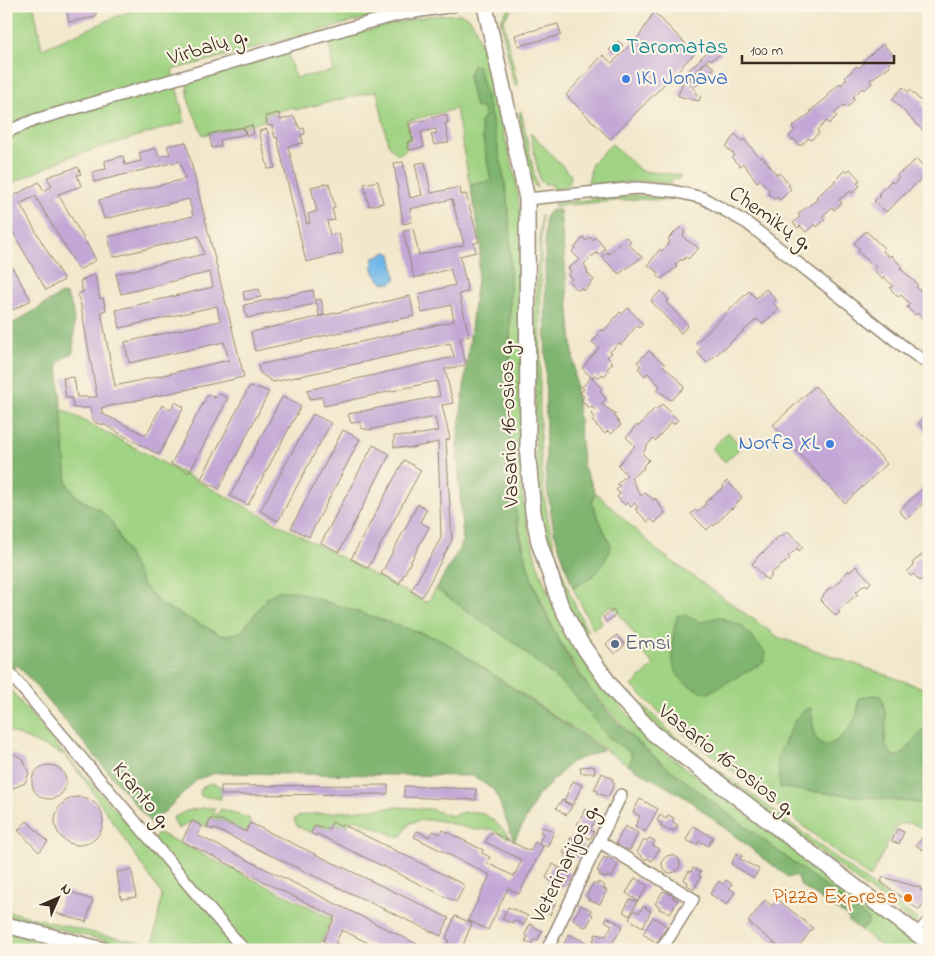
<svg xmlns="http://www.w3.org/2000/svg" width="935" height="956" font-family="'Indie Flower',sans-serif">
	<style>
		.green { fill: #a0d383; stroke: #6e7e50 }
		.forest { fill: #80b571; stroke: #5e7048 }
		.water { fill: #70b8e8; stroke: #567183 }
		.building { fill: #c3a7d6 }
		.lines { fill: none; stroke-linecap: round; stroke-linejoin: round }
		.lane-casing { stroke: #968874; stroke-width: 8 }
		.street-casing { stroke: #968874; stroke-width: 14 }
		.secondary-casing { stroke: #968874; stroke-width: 18 }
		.lane { stroke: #fff; stroke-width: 5.5 }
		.street { stroke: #fff; stroke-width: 11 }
		.secondary { stroke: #fff; stroke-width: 15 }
		.culture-dot { fill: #0f9aa8; stroke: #fcf5e5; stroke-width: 2 }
		.shop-dot { fill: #3f7fe0; stroke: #fcf5e5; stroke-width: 2 }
		.service-dot { fill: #5c6f8a; stroke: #fcf5e5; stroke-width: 2 }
		.food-dot { fill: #e8710a; stroke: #fcf5e5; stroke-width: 2 }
		.labels { text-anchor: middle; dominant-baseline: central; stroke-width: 4.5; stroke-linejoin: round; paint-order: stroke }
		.street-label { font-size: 22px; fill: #3b2a1e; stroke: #fcf5e5 }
		.culture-label { font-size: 22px; fill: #0d838f; stroke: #fcf5e5; text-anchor: start }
		.shop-label { font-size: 22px; fill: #366cbe; stroke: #fcf5e5; text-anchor: start }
		.service-label { font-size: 22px; fill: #4e5e75; stroke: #fcf5e5; text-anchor: start }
		.food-label { font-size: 22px; fill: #c56008; stroke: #fcf5e5; text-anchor: end }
	</style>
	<rect width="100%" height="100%" fill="#fcf5e5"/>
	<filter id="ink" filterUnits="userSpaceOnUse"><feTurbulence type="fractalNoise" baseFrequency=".02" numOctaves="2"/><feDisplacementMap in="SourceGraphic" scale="10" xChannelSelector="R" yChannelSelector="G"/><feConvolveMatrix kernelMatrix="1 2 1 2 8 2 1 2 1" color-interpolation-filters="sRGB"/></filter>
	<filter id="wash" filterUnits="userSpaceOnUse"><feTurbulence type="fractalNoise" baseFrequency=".0096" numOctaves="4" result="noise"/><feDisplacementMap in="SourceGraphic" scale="20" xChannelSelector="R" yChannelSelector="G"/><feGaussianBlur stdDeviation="1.12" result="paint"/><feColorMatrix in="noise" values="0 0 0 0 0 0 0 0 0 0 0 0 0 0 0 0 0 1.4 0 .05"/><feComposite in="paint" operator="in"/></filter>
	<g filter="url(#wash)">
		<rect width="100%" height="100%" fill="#f1e7cb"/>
		<!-- green -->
		<g class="green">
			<path d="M6,6H34L42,49L141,6H412L172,70L185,122L69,157L6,186Z"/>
			<path d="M510,6H515L503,20L518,87L514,84L501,23L502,18Z"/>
			<path d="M461,14L469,18L475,26L515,175L521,217L522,252L521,486L527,524L537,563L548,593L581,656L598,680L648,737L667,754L925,950H886L859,929L863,928L868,919L667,767L634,739L589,688L556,635L530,575L516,514L512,481L510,441V231C507,174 492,121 478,66L485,116L480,123L491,181L470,185L456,109L407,121L411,139L406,141L407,149L398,155L388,144L377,91L295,110L294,107L264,115L265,121L203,135L189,102L187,83L288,53L295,78L333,71L329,40L426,16Z"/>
			<path d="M521,111L537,188L530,181L519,113Z"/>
			<path d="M530,132L571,175L568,187L553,190L552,184H545L540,181Z"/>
			<path d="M612,144L641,171L680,175L679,179H672L671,184L643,181L589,185L588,184L592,163Z"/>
			<path d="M636,195L668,198V201L637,199L555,206L554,203Z"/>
			<path d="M541,215C541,266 541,316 540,367C539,470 539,537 588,632L581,630L564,597L545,539L536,488L535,310Z"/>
			<path d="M60,408L427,603L436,589L517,645L574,694L610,739L630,752L632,758L628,765L442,640L294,591L268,597L241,632L223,636L162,605L143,585L112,522L100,510L78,498L67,484Z"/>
			<path d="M728,432L741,447L725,462L712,448Z"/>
			<path d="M595,492L659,552L778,637L929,690V731L924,730L901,756H893L885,745L886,714L859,698C858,703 858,710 857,715C852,727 835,748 821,745L814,735L811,709L780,788L929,804V830L910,823L898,824L870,878L673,725L632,686L654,665L638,647L634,633L612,605L599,614L602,624L593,629L573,588L592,577L611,546L592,504Z"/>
			<path d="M6,685L65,755L148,845L159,833L332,918L317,950H143L6,916V911L102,935L153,944L162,895L84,779L65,755L6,730Z"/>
			<path d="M629,691L672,734L918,920L914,924L666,735L628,696Z"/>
			<path d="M212,783L221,786V799L201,796L200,791L205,785Z"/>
			<path d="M397,807L430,809L451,816C481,805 490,816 510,837L508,838L491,829L476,830L436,820H420L410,823L400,838L355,819L346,826L342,825L341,827L332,822L329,829L315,825L311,833L297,826L294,819L302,815Z"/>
			<path d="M202,808H215L213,813L217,815L221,809L249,818L250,823L246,832L219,819L218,821L211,818L207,827L192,821L178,829L173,818L186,811Z"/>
			<path d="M6,932L73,950H6Z"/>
		</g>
		<!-- forest -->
		<g class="forest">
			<path d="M473,65L478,66C492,121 507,174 510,231C510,280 510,329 510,378C510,423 509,468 516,513C528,597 572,682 635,740C664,767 698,790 730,815C776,850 822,884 868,919V924L859,929L849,922L848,917L801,886L798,877L793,876L789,878L686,798L628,765L632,758L630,752L610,739L574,694L517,645L436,589L463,542L457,446L481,245L470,185L491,181L480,122L485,116L482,108L475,107L468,77Z"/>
			<path d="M551,210H560L583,465L595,492L592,504L611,546C603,571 595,576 573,588L554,532L546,482L545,217Z"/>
			<path d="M61,294L66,295C77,310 74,334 73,352L58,363L67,484L78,498L100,510L112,522L143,585L162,605L223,636L241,632L268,597L278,591H294L442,640L603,750L571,762L538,796L514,841L495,791L473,776L216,773L198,779L152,824L18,665L6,676V328Z"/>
			<path d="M684,615L701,622L719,617L742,626L766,653L764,662L708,693C665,683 669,652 677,616Z"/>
			<path d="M873,695L881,696L886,714L885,745L893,756H901L924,729L929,731V804L780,788L777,758L795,720L805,709L811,708L814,735L821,745C835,748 852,727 857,715C858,710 858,703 859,698Z"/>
		</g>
		<!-- water -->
		<path class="water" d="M387,252L391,254L396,279L391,283H384C375,278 370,268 374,257Z"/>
		<g id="blocks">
			<!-- building -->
			<g class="building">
				<path d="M66,6H96V17L69,22Z"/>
				<path d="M654,12L695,53L610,139L566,95L603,55L612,63L640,35Z"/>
				<path d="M558,24L561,35L518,46L515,35Z"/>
				<path d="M618,41L623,45L614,54L609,50Z"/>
				<path d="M883,44L895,57L888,64L890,66L870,80L872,83L864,90L862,88L853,97L855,99L847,108L844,105L834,114L837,116L829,124L827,121L817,130L819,133L811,140L809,138L800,146L794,139L792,140L789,136L795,130L792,127L812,112L810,111L829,96L828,94L840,83L841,85L847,79L845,77L857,66L859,68L865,62L863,61Z"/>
				<path d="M717,46L721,54L711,60L709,58L686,82L696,90L695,93L701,95L699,101L678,96L685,77L690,69L708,51Z"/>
				<path d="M707,62L714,68L696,86L689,79Z"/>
				<path d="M903,87L908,92L910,90L923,103L921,105L927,111L929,109V137L892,99Z"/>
				<path d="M279,113L280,120L294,116L300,129L304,128L305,134L301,135L303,143L288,146L307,224L310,223L308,214L317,211L311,187L329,183L335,208L332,209L335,220L327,221L330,235L339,233L343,253L306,262L277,137L275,138L272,125L268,126L265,116Z"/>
				<path d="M446,114L448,123H445L449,142L434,145L431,134L437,133L436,129L421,132L424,147L409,150L407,142L413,141L409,124Z"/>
				<path d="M252,125L254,134L247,136L244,127Z"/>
				<path d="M243,127L245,134L220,140L221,146L212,148L209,134Z"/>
				<path d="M267,129L275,168L268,169L259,131Z"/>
				<path d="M735,134L742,141L744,139L760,158L762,156L777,175L779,173L790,185L788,186L791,189L780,200L777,197L774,199L767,192L770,190L760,180L757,182L743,163L740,166L732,158L735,155L726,147Z"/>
				<path d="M186,142L244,377L101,408L103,414L146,435L162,405L170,409L175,402L184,407L159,455L105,425L96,423L92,418L90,408H73L72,398H66L63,378L74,377L77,397H97L80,301L77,295L83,292L80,281L95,274L100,299L103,298L106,310L101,312L115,386L229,360L224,342L129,363L125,342L220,321L217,306L120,328L116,310L213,287L210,272L121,294L116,274L204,254L199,236L113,257L108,237L193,216L189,199L104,219L99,200L185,179L180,161L94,182L92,172L106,169L105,161L123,156L125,165L141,161L139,153L156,148L159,157L170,154L167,146Z"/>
				<path d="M917,159L928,172L886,212L874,201L880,196L878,194L891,181L893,183L899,177L897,175Z"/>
				<path d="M403,162L410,198L422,195L415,164L425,162L431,193L460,187L461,195L466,194L479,242L474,243L476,252L460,256L468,292L459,294L469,335L460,338L466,365L445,369L453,403L442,405L450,439L446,440L452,540L422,597L411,591L441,538L438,442L412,448L394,447V436H410L438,431L435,417L368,430L361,428L360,422L351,423L348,414L440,396L437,381L324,406L322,397L310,399L307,390L454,357L450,343L273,382L260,373L258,365L454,321L451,305L422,313L418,294L455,285L450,269L414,278L403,231L413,229L419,255L464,245L452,199L410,209L412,222L403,224L394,163Z"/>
				<path d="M78,167L81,174L77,175L81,186L58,194L96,260L79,270L35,196L20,204L64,280L46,290L6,220V200L39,182L44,191L52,186L47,177Z"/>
				<path d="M850,169L860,180L857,183L860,186L852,193L850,191L839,200L842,203L834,210L832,207L822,217L825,220L817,227L815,224L806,232L800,226L798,228L793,223L800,217L798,214L818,199L816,197L835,182L834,181L845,170L847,172Z"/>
				<path d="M378,181L383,203L369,206L364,184Z"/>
				<path d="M680,227L685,232L683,235L685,239L699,248L688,259L686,257L682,261L681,259L675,265L677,267L661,279L657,275L659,273L648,265L660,249L662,251L667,246L670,241L668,239Z"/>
				<path d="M866,231L885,249L883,251L889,257L891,255L902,267L900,268L918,285L916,287L922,292L923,291L929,297V330L923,325L926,322L917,313L915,315L907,307L910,304L901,295L898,297L890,288L893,286L884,277L882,279L874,270L877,268L858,252L860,250L854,243Z"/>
				<path d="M583,237L586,241L590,237L593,240L596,237L605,249L599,255L597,253L592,256L584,264L588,272L587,273L594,280L584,291L581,288L578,290L569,282L572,279L568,275L571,271L568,268L580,260L572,252Z"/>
				<path d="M626,237L631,241L628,244L642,257L619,274L602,257L607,252L609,254Z"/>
				<path d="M6,257L31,300L13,310L6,298Z"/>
				<path d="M259,289L261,297L245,300L243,292Z"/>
				<path d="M766,289L776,299L772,302L779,309L762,324L757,319L707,363L697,352L701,348L696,343L749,291L756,298Z"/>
				<path d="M313,290L315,304L247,318L244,305Z"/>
				<path d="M661,291L669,300L666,302L688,325L681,333L651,301Z"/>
				<path d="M410,296L414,316L255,351L251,332Z"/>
				<path d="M321,299L324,315L319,316L316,300Z"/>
				<path d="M628,308L643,324L639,328L637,325L621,345L619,343L610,352L612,353L607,357L613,363L607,369L609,371L604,376L602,374L598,378L595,375L592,378L602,389L600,391L606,399L601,404L616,414L614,416L621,425L611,434L608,431L605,434L592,421L594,418L591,414L595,410L591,406L589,408L581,400L584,397L580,393L584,389L582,387L591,377L582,368L599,348L592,342L599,335L597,334L602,329L604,331L620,312L622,314Z"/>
				<path d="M649,351L665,364L663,366L681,382L684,388L671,400L657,390L660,386L648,373L645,376L638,368L641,366L637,362Z"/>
				<path d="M815,386L887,464L845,503L773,425Z"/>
				<path d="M249,387L259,388L269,392L219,489L201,479Z"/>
				<path d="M218,393L228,398L189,473L171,464L208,394L215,398Z"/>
				<path d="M282,397L301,406L248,505L230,496Z"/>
				<path d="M662,404L678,420L674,424L671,422L655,441L653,439L645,448L646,449L642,453L649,460L643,466L644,468L631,478L641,496L645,493L654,500L655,498L665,513L655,523L651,519L648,522L635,509L638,507L635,503L631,507L627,503L625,505L617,497L620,494L616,490L620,486L617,484L627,475L618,465L635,446L626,437L633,431L632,430L637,425L638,427L655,408L656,410Z"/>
				<path d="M929,412V436L919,423Z"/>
				<path d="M313,414L331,423L278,521L260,511Z"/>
				<path d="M343,430L360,439L309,537L291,528Z"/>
				<path d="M373,445L390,454L339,552L321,543Z"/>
				<path d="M404,460L421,470L368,568L351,559Z"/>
				<path d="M727,481L742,497L732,509L731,508L714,526L713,524L707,530L691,514L695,510L697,512L706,504L705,502L724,487L723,485Z"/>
				<path d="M924,487L929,492V498L907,519L899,511Z"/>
				<path d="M418,504L427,509L420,522L429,527L399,584L381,574Z"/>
				<path d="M788,531L803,547L799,551L797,548L788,557L790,559L770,574L772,576L767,580L752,564L762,552L763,553L780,535L781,537Z"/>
				<path d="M929,549V572L920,581L914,574L911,576L907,572L914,565L912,563Z"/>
				<path d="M856,566L871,582L868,586L865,584L856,592L858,594L838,610L840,612L836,616L820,600L830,587L832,589L848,571L850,572Z"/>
				<path d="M613,610L616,615L606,622L603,617Z"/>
				<path d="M617,635L625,645L614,654L606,644Z"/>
				<path d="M14,754L23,759L29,773L25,783L11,789L6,788V755Z"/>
				<circle cx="49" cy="782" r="17"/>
				<path d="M594,766L595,773H581L580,767Z"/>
				<path d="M602,773L613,779L612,781L615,783L608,797L597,793L598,791L594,790Z"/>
				<path d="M573,781L582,785L573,805L564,801Z"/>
				<path d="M388,785V794L221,795V786Z"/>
				<path d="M404,786L476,789V800L404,797Z"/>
				<circle cx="79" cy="821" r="24"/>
				<path d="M640,799L658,809L645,832L635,826L640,816L633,812Z"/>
				<path d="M562,800L572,807L566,815L556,808Z"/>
				<path d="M585,809L594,813L591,819L595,821L590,830L594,832L590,839L578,833L581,827L577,825Z"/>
				<path d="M660,815L666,819L668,815L674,818L672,822L678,825L674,831L660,827L662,824L657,821Z"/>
				<path d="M211,818L218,821L219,819L246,832L250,823L449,918L441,936L213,828V830L207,827Z"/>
				<path d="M27,821L48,842L39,852L18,830Z"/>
				<path d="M192,821L202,826L197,835L429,950H382L342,930L335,943L349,950H330L332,946L323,941L335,917L182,841Z"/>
				<path d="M332,822L341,827L342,824L346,826L465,885L456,902L317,834L316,836L311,833L315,825L329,829Z"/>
				<path d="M625,826L638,833L630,850L618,847L619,845L616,843Z"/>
				<path d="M693,826L713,837L708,846L699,841L697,845L686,840Z"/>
				<path d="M543,827L554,832L547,847L539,843L543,834L540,832Z"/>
				<path d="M897,829L904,832L899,844L892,841Z"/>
				<path d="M443,830L483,850L482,853L490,857L487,863L514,876L522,860L485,842L491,832L530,851L535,842L543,847L519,894L508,888L488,930L468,920L490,875L414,837L417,831L429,837L433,831L440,834Z"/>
				<path d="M924,836L929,839V842L923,850L916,845Z"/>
				<path d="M571,837L584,846L577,859L565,856L566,854L563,853Z"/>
				<path d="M649,838L655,841L652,845L659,849L652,861L647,858L645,860L637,852L644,840L647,841Z"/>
				<path d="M737,853L742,856L740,859L759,869L754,878L731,864Z"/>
				<circle cx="671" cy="864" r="9"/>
				<path d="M604,857L607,859L608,857L618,864L612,878L607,876L606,878L599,875L600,872L597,871Z"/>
				<path d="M553,864L571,874L564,888L560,885L558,889L550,885L552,881L546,878Z"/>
				<path d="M693,868L701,872L698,876L701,877L694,889L687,885L688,882L684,880L689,871L691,872Z"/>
				<path d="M132,870L136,897L121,899L117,872Z"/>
				<path d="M883,877L921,888L920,890L929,893L928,900L919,910L881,882Z"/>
				<path d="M635,878L648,886L638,901L626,893Z"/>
				<path d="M726,880L732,884L729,888L735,892L727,905L710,894L719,881L723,884Z"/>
				<path d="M598,882L605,886L603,889L607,890L600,904L588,900L589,898L586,896L593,883L597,885Z"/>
				<path d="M64,890L93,900L86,922L56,913Z"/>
				<path d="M663,891L674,896L673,898L678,900L670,913L659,909L660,907L655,904Z"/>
				<path d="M544,895L556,901L550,915L539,907Z"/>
				<path d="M630,899L637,902L630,916L623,912Z"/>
				<path d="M765,900L772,906L778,900L813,928L796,950H783L748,922Z"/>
				<path d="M581,905L591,910L590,913L593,915L587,926L584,927L573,919Z"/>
				<path d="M643,906L651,911L643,927L629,919L635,910L639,913Z"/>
				<path d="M508,907L528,916L524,925L514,920L512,923L502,919Z"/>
				<path d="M455,916L472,923L461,950H445L449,940L446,938Z"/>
				<path d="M607,917L623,926L608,950H597L600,944L593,941L596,934L606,936L612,925L605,921Z"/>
				<path d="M653,917L667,926L657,943L643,934Z"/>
				<path d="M530,924L542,931L537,941L534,940L531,944L525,941L528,937L525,935Z"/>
				<path d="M569,934L587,943L583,950H566L567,948L563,946Z"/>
			</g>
		</g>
	</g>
	<g filter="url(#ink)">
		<use href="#blocks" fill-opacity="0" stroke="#968874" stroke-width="1"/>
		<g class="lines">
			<defs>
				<path id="lane" d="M916,932L924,922"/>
				<g id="street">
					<path d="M6,132L35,120L359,25L402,14L453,6"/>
					<path d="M527,199L637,188L673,191L703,198L747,223L904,347L929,364"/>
					<path d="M6,669L244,950"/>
					<path d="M600,842L693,899L661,950"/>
					<path d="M547,950L621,795"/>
				</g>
				<g id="secondary">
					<path d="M485,6L527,199L528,458L533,512L539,542L560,604L580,642L615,692L653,733L929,943"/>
					<path d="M6,925L103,950"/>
				</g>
			</defs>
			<!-- lane casing -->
			<use href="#lane" class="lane-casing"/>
			<!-- street casing -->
			<use href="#street" class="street-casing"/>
			<!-- secondary casing -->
			<use href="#secondary" class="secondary-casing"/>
			<!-- lane -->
			<use href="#lane" class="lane"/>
			<!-- street -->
			<use href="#street" class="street"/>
			<!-- secondary -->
			<use href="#secondary" class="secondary"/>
		</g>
	</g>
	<!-- markers -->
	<circle class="culture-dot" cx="616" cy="48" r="5"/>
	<g class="shop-dot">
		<circle cx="626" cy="79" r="5"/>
		<circle cx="830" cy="444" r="5"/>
	</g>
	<circle class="service-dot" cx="615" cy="644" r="5"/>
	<circle class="food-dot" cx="908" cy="898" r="5"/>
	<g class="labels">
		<!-- street labels -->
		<g class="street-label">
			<text transform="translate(208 48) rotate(-17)">Virbalų g.</text>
			<text transform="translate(770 219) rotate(35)">Chemikų g.</text>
			<text transform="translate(510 424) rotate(-92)">Vasario 16-osios g.</text>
			<text transform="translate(726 761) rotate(38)">Vasario 16-osios g.</text>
			<text transform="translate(141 796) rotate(50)">Kranto g.</text>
			<text transform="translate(566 864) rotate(-64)">Veterinarijos g.</text>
		</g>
		<!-- culture labels -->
		<g class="culture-label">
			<text x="626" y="48">Taromatas</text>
		</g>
		<!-- shop labels -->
		<g class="shop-label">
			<text x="636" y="79">IKI Jonava</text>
			<text x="820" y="444" text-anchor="end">Norfa XL</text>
		</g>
		<!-- service labels -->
		<g class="service-label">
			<text x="625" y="644">Emsi</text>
		</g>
		<!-- food labels -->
		<g class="food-label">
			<text x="898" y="898">Pizza Express</text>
		</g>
	</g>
	<!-- margin -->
	<rect width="935" height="956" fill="none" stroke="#fcf5e5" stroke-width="25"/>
	<!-- north arrow -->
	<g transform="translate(58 898) rotate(45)" stroke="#fcf5e5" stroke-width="4" paint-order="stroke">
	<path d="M0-4L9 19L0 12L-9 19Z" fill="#3b2a1e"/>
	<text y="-8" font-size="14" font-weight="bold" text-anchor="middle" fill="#3b2a1e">N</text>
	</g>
	<!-- scale -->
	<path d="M742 55v8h152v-8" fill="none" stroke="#3b2a1e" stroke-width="2.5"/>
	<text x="750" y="55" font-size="15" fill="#3b2a1e" stroke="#fcf5e5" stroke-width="4" paint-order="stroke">100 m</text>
</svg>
